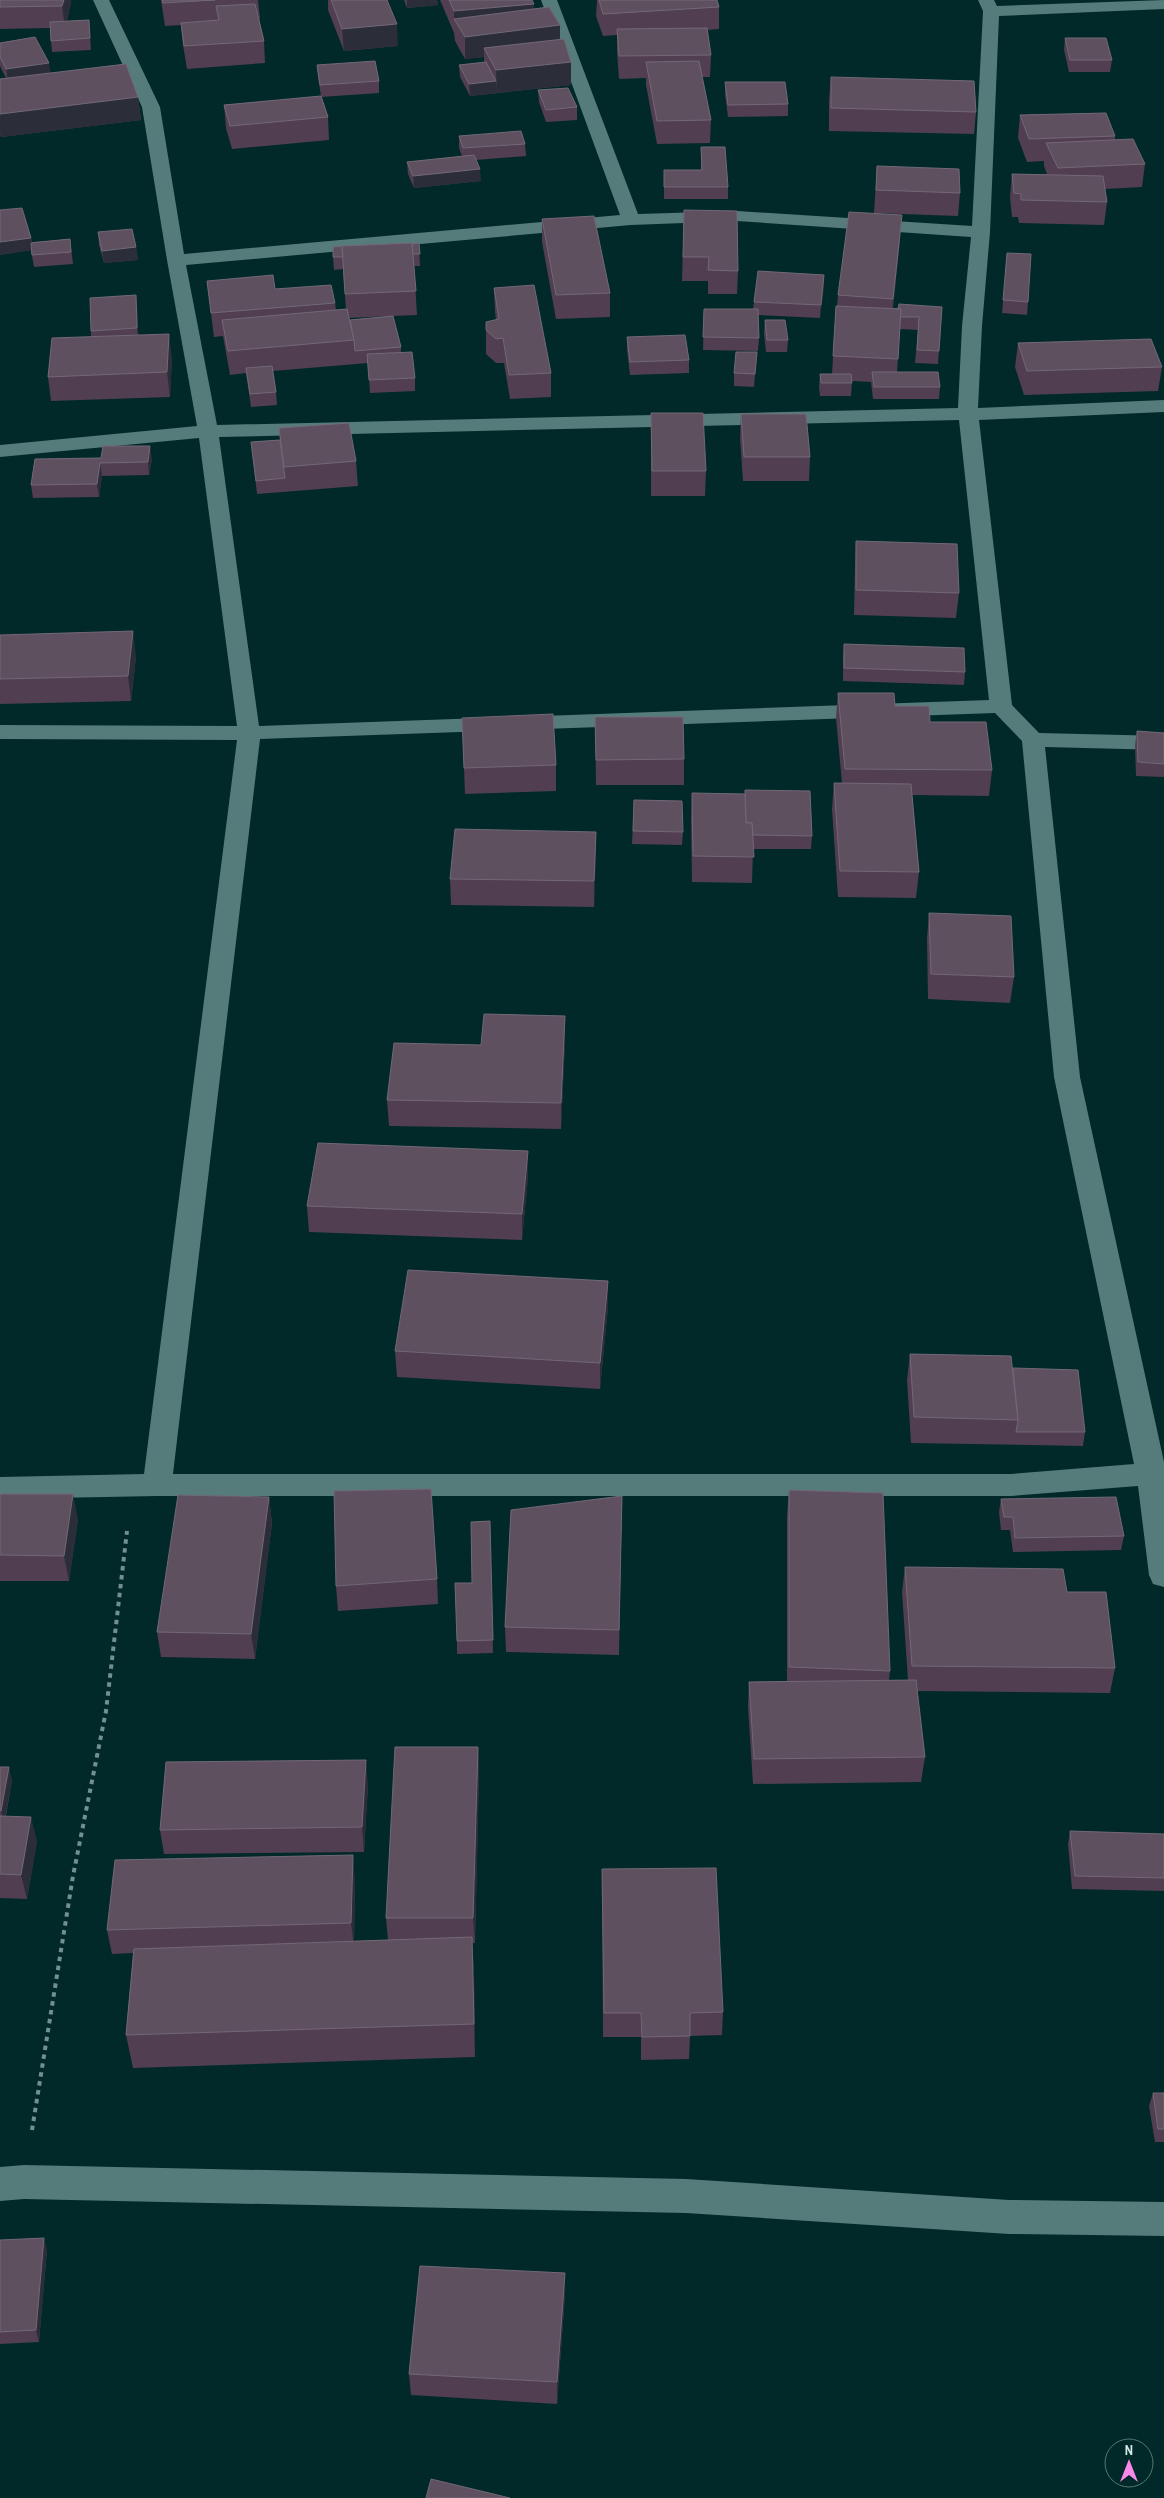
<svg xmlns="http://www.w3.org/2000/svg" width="1164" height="2498" font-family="'Archivo Narrow',sans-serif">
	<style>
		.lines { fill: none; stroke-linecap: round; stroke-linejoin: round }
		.path { stroke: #739090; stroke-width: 4; stroke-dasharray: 4.5 4.5; stroke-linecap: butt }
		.street { fill: #557c7a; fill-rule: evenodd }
		.wall { fill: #513e50; fill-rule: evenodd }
		.shaded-wall { fill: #2b2e39 }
		.building { fill: #5f5060; stroke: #726876 }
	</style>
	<rect width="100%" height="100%" fill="#012929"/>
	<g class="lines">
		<!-- path -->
		<path class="path" d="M32,2130L73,1876L106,1711L127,1531"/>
		<!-- street -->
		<g class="street">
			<path d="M93,0H109L160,107L184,254L620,215L541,0H557L638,214L737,211L972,226L983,11L978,0H994L997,6L1164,0V9L999,16L990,232L982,326L978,408L1164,400V412L979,420L1012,705L1039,733L1164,736V750L1045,747L1080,1077L1164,1462V1587L1153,1584L1149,1575L1138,1486L1011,1496H157L0,1499V1477L144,1474L237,740L0,739V725L237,726L199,438L0,457V445L197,426L167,260L142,107ZM737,221L971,237L962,326L958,408L217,425L186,265L631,225ZM959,420L989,700L259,726L219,437ZM995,713L1022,741L1054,1077L1134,1464L1011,1474H173L260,739Z"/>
			<path d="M24,2165L686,2179L1009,2200L1164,2202V2236L1009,2234L686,2213L24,2199L0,2201V2167Z"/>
		</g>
	</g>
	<!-- wall -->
	<g class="wall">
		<path d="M0,0L71,2L67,21L89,20L91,50L52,52L51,41L50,28L0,29Z"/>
		<path d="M161,0H258L260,19H259L264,41L265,63L187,69L183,45L181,25L165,26Z"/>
		<path d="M328,0H387L398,46L344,51L328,10Z"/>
		<path d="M404,0H437L438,5L407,8Z"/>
		<path d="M440,0H532L534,9L560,25V39L571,85L470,96L460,77L459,65L484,63V57L465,59L455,41L454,33Z"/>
		<path d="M597,0H717L719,7V29L707,30L711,55L710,77H702L711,120L710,143L657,144L646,85V78L619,79L617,51V35L603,36L596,16Z"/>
		<path d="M1065,38L1112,60L1110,72H1069L1064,50Z"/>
		<path d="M0,43L51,73L138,97L141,120L1,137L0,134V79L6,78L0,66Z"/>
		<path d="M317,65L379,81V93L321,97L328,117L329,140L232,149L226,128L224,105L321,96L318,77Z"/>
		<path d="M831,77L976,112L974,134L829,131V100Z"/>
		<path d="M725,82L788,104V116L728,117L725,94Z"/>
		<path d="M538,90L577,107V120L546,122L539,102Z"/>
		<path d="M1020,115L1115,136V140L1145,164L1142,187L1105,189L1107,202L1104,225L1019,223L1018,217H1012L1010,197L1012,174H1047L1044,166V161L1027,162L1018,138Z"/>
		<path d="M459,136L525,144L526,156L476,160L481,181L414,188L408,174L407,162L462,156L459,148Z"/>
		<path d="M701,147L728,187V199H664V170H701Z"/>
		<path d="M877,166L960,193L958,216L874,213Z"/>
		<path d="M684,210L738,271L737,294H708V281H682Z"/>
		<path d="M542,219L610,293V317L556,319L542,242Z"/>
		<path d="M98,232L136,247L138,260L104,263L99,245Z"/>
		<path d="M31,238L32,242L70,239L73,264L34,267L31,250L0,255Z"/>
		<path d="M900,239L893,308L942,307L938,364L915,363L918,330L900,329L897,372L940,387L939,399H873L871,382L852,381L851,396H820L819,387L820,374H832L836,306H837L838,295Z"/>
		<path d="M419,243L420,266H414L417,315L393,316L401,347V353L415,378V391L370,393L368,363L273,371L276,392L277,405L251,407L246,373L230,375L223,336L214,337L207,281L275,289L335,303L336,310L346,309L343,269L334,270L333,257ZM391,316L350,320L349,318Z"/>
		<path d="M1007,253L1028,302L1027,315L1002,313Z"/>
		<path d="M824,275L820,318L758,315L759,338L758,351L703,350L704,309H753L754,302Z"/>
		<path d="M494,288L551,373V397L510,399L504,363H496L486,354V330L496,320L495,311Z"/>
		<path d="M136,295L137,308L138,335L172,358L170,397L51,401L48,377L91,336V331Z"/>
		<path d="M765,320L788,340L787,352H766L764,333Z"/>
		<path d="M627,337L689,360V373L630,375L627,350Z"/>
		<path d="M1018,343L1162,367L1158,391L1024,395L1015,367Z"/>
		<path d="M757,352L754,387L734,386V373Z"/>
		<path d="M651,413L706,471L705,496H651Z"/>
		<path d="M741,414L810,457L809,481H743L740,438Z"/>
		<path d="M279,428L356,461L358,486L257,494L251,442L280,440Z"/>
		<path d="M35,459H152L149,475L102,476L99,497L33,498L31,485Z"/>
		<path d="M856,541L959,593L956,618L854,615L855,566Z"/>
		<path d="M0,635L136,657L131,701L0,704Z"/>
		<path d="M844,644L965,672L964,685L843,681V657Z"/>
		<path d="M838,693L895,706L930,722L992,770L989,796L912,795L919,872L916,898L838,897L832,809L834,783H842L836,718Z"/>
		<path d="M595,717L684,759V785H596Z"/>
		<path d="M462,718L556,765V791L465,794Z"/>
		<path d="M1137,731L1164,733V777L1136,776L1135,745Z"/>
		<path d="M692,793L812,836L811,849H753L752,883L692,882L691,819Z"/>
		<path d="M634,800L683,832L682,845L632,844Z"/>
		<path d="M596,832L594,907L451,905L450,879Z"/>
		<path d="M929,913L1014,977L1010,1003L928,999L927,939Z"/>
		<path d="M565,1016V1042L561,1129L389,1126L387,1100L481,1045Z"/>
		<path d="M528,1177L522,1240L309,1232L307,1206Z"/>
		<path d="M608,1281V1307L600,1389L397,1377L395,1351Z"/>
		<path d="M910,1354L1013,1368L1085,1432L1083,1446L911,1443L907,1380Z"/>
		<path d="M789,1490L890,1671L889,1680H908L902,1592L905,1567L1067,1592L1115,1668L1110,1693L917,1691L925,1757L921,1782L753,1784L748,1707L749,1682L787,1681V1516Z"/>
		<path d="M0,1494L78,1519L69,1581H0Z"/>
		<path d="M622,1496L619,1655L506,1652L505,1627Z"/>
		<path d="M269,1497L272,1523L255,1659L161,1657L157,1632Z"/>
		<path d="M1001,1499L1124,1536L1121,1550L1013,1552L1010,1530H1001L999,1512Z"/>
		<path d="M490,1521L493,1653L457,1654V1641Z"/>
		<path d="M437,1579L438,1604L338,1611L336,1586Z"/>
		<path d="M478,1747L479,1772L475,1943H472L474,1970L475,2057L133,2068L126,2035L133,1953L112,1954L107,1930L355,1879L354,1941L388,1940L386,1918Z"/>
		<path d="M0,1767L12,1780L6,1816L37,1841L27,1899L0,1898Z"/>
		<path d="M368,1785L364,1852L164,1854L160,1830Z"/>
		<path d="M1070,1831L1164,1834V1891L1072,1889L1068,1844Z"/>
		<path d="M602,1869L723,2012L722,2035L690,2036L689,2059L641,2060V2037H603Z"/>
		<path d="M1153,2093H1164V2142H1155L1149,2106Z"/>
		<path d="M0,2240L47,2250L39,2342L0,2344Z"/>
		<path d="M565,2295L557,2404L411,2395L409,2374Z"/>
	</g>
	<!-- shaded-wall -->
	<g class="shaded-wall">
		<path d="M64,0H71V2L65,28L62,6Z"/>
		<path d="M407,0H437L438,5L407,8Z"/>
		<path d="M534,4V26L454,19V11Z"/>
		<path d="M397,24L398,46L344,51L342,29Z"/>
		<path d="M560,25V47L484,48V57L465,59V37Z"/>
		<path d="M571,62V85L497,93L496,70Z"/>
		<path d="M49,63L51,75L8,81L6,69Z"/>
		<path d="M496,81L497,93L470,96L469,84Z"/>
		<path d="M138,97L141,120L1,137L0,131V114Z"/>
		<path d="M480,169L481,181L414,188L413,176Z"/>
		<path d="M902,215L900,239L891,322L893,299Z"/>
		<path d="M31,238L33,250L0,255V242Z"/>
		<path d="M136,247L138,260L104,263L102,251Z"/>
		<path d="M824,275V287L820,318L821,305Z"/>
		<path d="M136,295L137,308L139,341L137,328Z"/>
		<path d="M169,334L172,358L170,397L167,372Z"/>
		<path d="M150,446L152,459L149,475L148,462Z"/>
		<path d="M100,463L102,476L99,497L97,484Z"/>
		<path d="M133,631L136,657L131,701L128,676Z"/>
		<path d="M596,832V857L594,907V881Z"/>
		<path d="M565,1016V1042L561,1129V1103Z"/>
		<path d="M528,1151V1177L522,1240V1214Z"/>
		<path d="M608,1281V1307L600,1389V1363Z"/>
		<path d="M73,1494L78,1519L69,1581L64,1556Z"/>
		<path d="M269,1497L272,1523L255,1659L251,1634Z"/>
		<path d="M478,1747L479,1772L475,1943L473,1918Z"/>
		<path d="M366,1760L368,1785L364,1852L362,1827Z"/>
		<path d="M9,1767L12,1780L4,1824L1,1811Z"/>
		<path d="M31,1817L37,1841L27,1899L21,1875Z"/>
		<path d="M353,1855L355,1879L354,1947L351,1923Z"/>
		<path d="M472,1937L474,1970L475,2057L474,2024Z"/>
		<path d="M44,2238L47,2250L39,2342L36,2330Z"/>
		<path d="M565,2273V2295L557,2404V2382Z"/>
	</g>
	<!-- building -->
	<g class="building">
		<path d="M0,0H64L62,6L0,7Z"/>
		<path d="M162,0H215L163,3Z"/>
		<path d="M331,0H387L397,24L342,29Z"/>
		<path d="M449,0H532L534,4L454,11Z"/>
		<path d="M599,0H717L719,7L603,14Z"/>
		<path d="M255,4L264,41L184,46L181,23L219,20L216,6Z"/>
		<path d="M549,7L560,25L465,37L454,19Z"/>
		<path d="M89,20L90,38L51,41L50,22Z"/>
		<path d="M707,28L711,55L619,56L617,29Z"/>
		<path d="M35,37L49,63L6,69L0,57V43Z"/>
		<path d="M1065,38H1106L1112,60H1070Z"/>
		<path d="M564,39L571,62L496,70L484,48Z"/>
		<path d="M375,61L379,81L320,85L317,65Z"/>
		<path d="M699,61L711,120L657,121L646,62Z"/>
		<path d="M486,62L496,81L469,84L459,65Z"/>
		<path d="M126,64L138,97L0,114V79Z"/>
		<path d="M831,77L974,81L976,112L831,108Z"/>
		<path d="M725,82H785L788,104L728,105Z"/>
		<path d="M568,88L577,107L546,110L538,90Z"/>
		<path d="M321,96L328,117L230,126L224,105Z"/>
		<path d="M1106,113L1115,136L1029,139L1020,115Z"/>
		<path d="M521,131L525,144L463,148L459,136Z"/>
		<path d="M1133,139L1145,164L1058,168L1046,143Z"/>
		<path d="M701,147H725L728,187H664V170H702Z"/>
		<path d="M474,155L480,169L413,176L407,162Z"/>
		<path d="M877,166L959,169L960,193L876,190Z"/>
		<path d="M1012,174L1103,176L1107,202L1021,200V194L1014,193Z"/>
		<path d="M22,208L31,238L0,242V210Z"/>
		<path d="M684,210L737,211L738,271L708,270L709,257H683Z"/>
		<path d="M849,212L902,215L893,299L838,295Z"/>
		<path d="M594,216L610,293L556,295L542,219Z"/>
		<path d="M132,229L136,247L102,251L98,232Z"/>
		<path d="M70,239L71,252L32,255L31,243Z"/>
		<path d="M412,243L416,291L345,294L342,246Z"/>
		<path d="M419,243L420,254H413L412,244Z"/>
		<path d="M342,246L343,257H333V247Z"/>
		<path d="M1007,253L1031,254L1028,302L1003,300Z"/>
		<path d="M758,271L824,275L821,305L754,302Z"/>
		<path d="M273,275L275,289L331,285L335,303L211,313L207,281Z"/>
		<path d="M534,285L551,373L509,375L503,338L496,339L486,330V322L499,319L494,288Z"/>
		<path d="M136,295L137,328L91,331L90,298Z"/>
		<path d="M899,304L942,307L939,351L917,350L919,317H900L901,309H898Z"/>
		<path d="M836,306L901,309L898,359L833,356Z"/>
		<path d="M347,309L354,340L228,351L222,320Z"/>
		<path d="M704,309H758L759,338L703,337Z"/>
		<path d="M393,316L401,347L355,351L354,340L350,320Z"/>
		<path d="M765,320H785L788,340H767Z"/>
		<path d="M169,334L167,372L48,377L52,338Z"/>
		<path d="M685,335L689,360L630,362L627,337Z"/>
		<path d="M1151,339L1162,367L1027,371L1018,343Z"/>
		<path d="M412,352L415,378L369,380L367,354Z"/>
		<path d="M736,352H757L755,374L734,373Z"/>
		<path d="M272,366L276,392L250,394L246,368Z"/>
		<path d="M872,372H938L940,387H874Z"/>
		<path d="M820,374H851L852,383H821Z"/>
		<path d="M651,413H703L706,471H652Z"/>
		<path d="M741,414H806L810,457H744Z"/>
		<path d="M349,423L356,461L284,467L279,428Z"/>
		<path d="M280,440L285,478L256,481L251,442Z"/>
		<path d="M103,446H150L148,462L100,463L97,484L31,485L35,459L101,458Z"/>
		<path d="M856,541L957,544L959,593L856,590Z"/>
		<path d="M133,631L128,676L0,679V635Z"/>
		<path d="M844,644L964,648L965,672L844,668Z"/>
		<path d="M838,693H894L895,706H929L930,722H986L992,770L845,769Z"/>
		<path d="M553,714L556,765L464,768L462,718Z"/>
		<path d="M595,717H683L684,759L596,760Z"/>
		<path d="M1137,731L1164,733V764L1138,762Z"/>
		<path d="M834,783L911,784L919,872L840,871Z"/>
		<path d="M745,790L810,791L812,836L753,835L752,823H746Z"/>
		<path d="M692,793L745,794L746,823H752L754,857L693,856Z"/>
		<path d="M634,800L682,801L683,832L633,831Z"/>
		<path d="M455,829L596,832L594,881L450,879Z"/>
		<path d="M929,913L1011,916L1014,977L931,974Z"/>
		<path d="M484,1014L565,1016L561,1103L387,1100L394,1043L481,1045Z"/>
		<path d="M318,1143L528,1151L522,1214L307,1206Z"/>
		<path d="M408,1270L608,1281L600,1363L395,1351Z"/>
		<path d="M910,1354L1011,1356L1018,1420L914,1417Z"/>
		<path d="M1013,1368L1078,1370L1085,1432H1016L1018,1420Z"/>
		<path d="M431,1489L437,1579L336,1586L334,1491Z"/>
		<path d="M789,1490L883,1493L890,1671L789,1667Z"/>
		<path d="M0,1494H73L64,1556L0,1555Z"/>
		<path d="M178,1495L269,1497L251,1634L157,1632Z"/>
		<path d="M622,1496L619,1630L505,1627L511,1510Z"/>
		<path d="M1116,1497L1124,1536L1015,1538L1013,1517H1004L1001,1499Z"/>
		<path d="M490,1521L493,1640L457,1641L455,1583H472L471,1522Z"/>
		<path d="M905,1567L1063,1569L1067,1592H1106L1115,1668L912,1666Z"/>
		<path d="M916,1680L925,1757L754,1759L749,1682Z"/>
		<path d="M395,1747H478L473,1918H386Z"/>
		<path d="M366,1760L362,1827L160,1830L166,1762Z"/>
		<path d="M0,1767H9L1,1811H0Z"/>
		<path d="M0,1816L31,1817L21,1875L0,1874Z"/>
		<path d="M1070,1831L1164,1834V1878L1075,1876Z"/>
		<path d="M353,1855L351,1923L107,1930L115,1860Z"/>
		<path d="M716,1868L723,2012L690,2013V2036L642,2037L641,2013H604L602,1869Z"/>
		<path d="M472,1937L474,2024L126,2035L134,1949Z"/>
		<path d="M1153,2093H1164V2129H1158Z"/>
		<path d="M44,2238L36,2330L0,2332V2240Z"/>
		<path d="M420,2266L565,2273L557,2382L409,2374Z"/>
		<path d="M431,2479L510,2498H426Z"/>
	</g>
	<!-- north arrow -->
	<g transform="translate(1129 2463)"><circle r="24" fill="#012929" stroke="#567676"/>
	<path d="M0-4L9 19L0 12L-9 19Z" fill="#f888ea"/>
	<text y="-8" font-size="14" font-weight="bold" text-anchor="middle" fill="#d6eae9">N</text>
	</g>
</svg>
